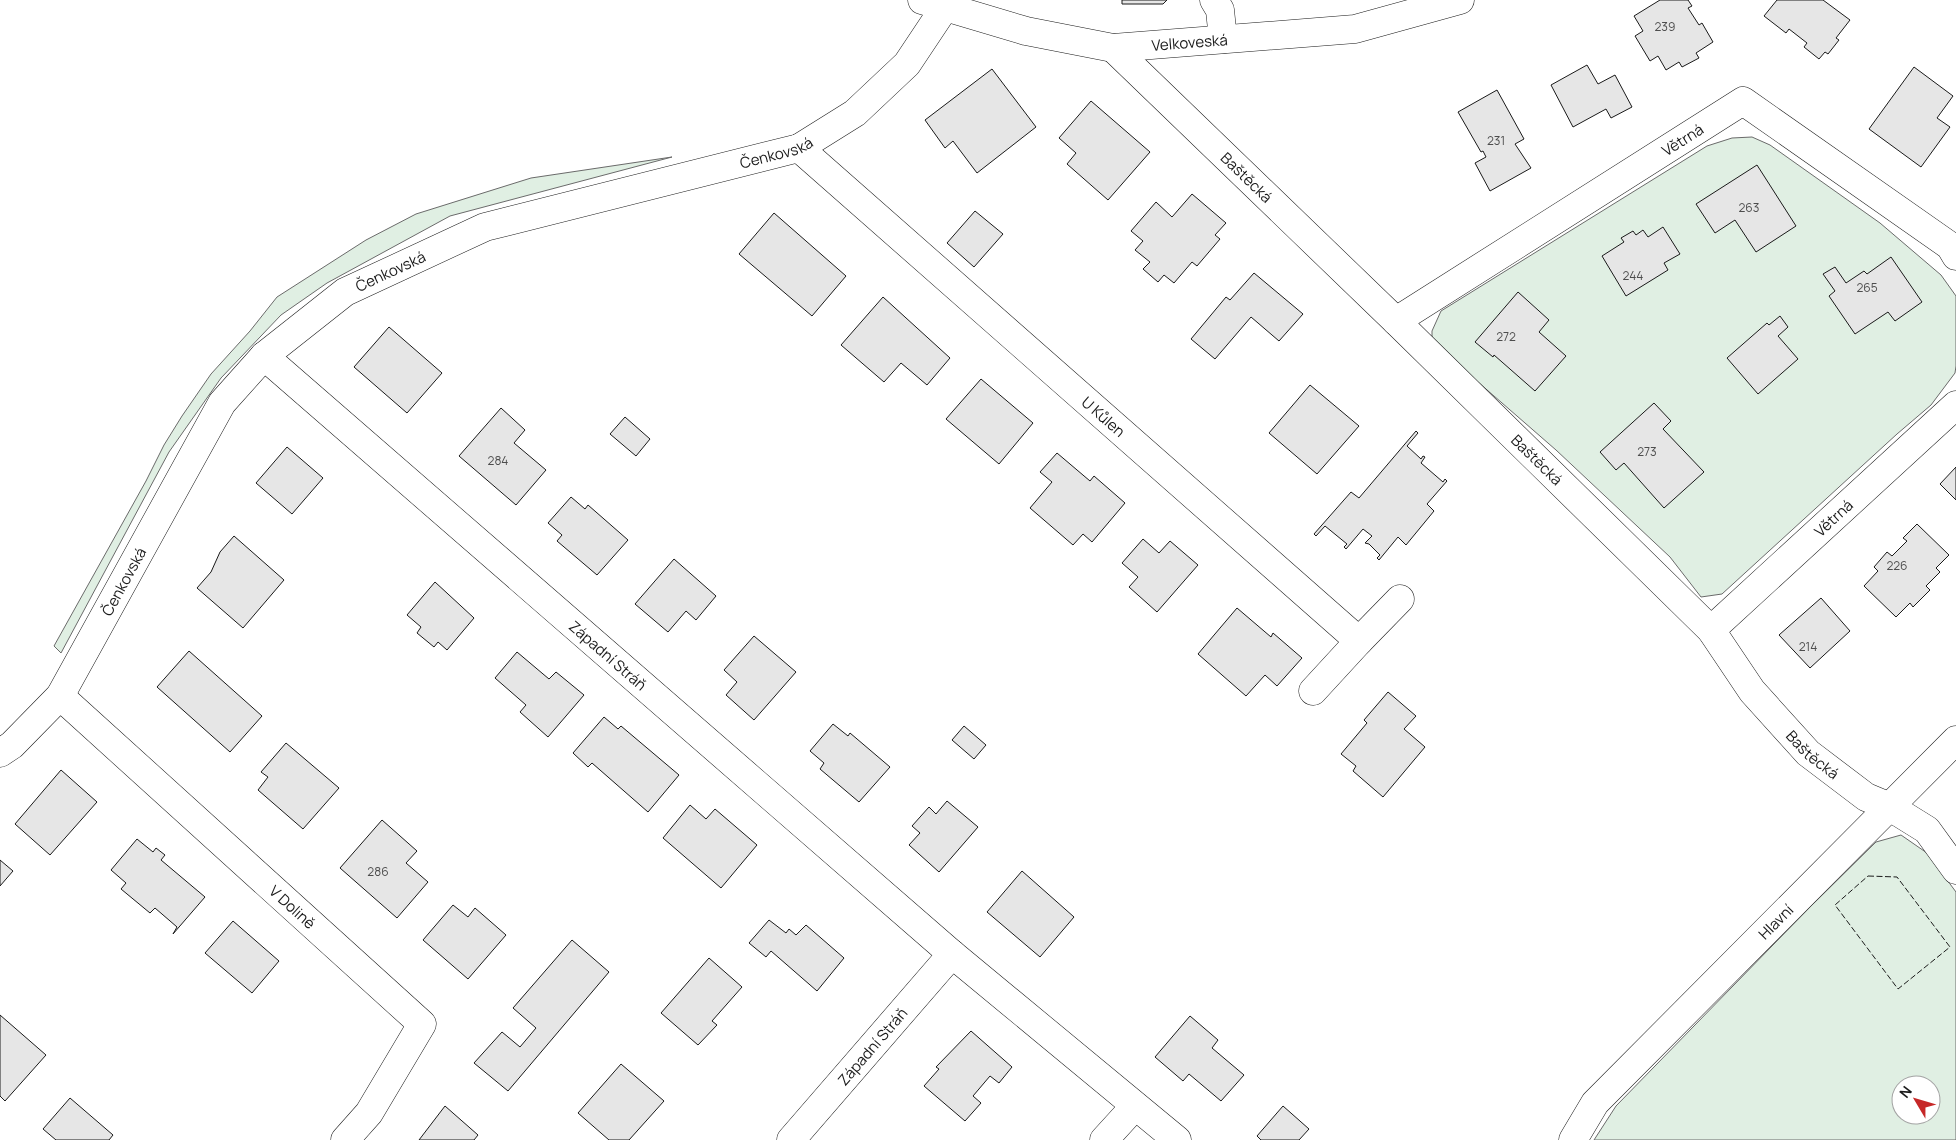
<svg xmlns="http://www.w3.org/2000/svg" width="1956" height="1140" font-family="Manrope,sans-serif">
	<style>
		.green { fill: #e0efe3; stroke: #6a6a6a; fill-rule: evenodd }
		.building { fill: #e6e6e6; stroke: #1a1a1a }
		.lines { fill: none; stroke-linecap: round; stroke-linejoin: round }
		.street-casing { stroke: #1a1a1a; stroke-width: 29 }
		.secondary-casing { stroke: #1a1a1a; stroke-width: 29 }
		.street { stroke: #fff; stroke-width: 28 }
		.secondary { stroke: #fff; stroke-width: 28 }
		.fence { stroke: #1a1a1a; stroke-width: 1; stroke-dasharray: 6 2.5; stroke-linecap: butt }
		.labels { text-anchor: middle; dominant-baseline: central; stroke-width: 4; stroke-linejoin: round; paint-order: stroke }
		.number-label { font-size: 12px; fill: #4d4d4d }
		.street-label { font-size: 15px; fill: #1a1a1a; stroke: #fff }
	</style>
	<rect width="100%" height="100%" fill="#fff"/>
	<!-- green -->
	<g class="green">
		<path d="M1752,137L1770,145L1880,223L1941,275L1956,296V366L1955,373L1931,405L1897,434L1722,594L1701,597L1670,557L1556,450L1432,342V331L1441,311L1707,146L1732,138Z"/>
		<path d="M672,157L450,216L327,283L281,315L221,378L169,452L61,653L54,646L146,481L164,445L182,416L211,374L250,331L277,297L366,240L416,214L531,178Z"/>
		<path d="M1901,835L1927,853L1956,892V1140H1594L1616,1106L1811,906L1876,842ZM1901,1085H1931V1115H1901Z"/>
	</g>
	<!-- building -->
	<g class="building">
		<path d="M1122,0H1167L1163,4H1122Z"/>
		<path d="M1660,0H1688L1692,6L1688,8L1699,25L1702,23L1713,42L1696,53L1699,58L1682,67L1679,62L1666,70L1658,56L1650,61L1635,36L1643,31L1634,16Z"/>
		<path d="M1777,0H1823L1850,20L1836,38L1839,40L1828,54L1825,52L1819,59L1804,47L1807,43L1789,29L1786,33L1764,16Z"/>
		<path d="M1587,65L1598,84L1615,75L1632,107L1611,118L1606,109L1573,127L1551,85Z"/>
		<path d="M1914,67L1953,96L1937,118L1950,127L1921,167L1869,129Z"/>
		<path d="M992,69L1036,127L977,173L953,141L945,148L925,120Z"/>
		<path d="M1497,90L1524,139L1515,144L1531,168L1490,191L1475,163L1486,157L1483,151L1481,152L1458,112Z"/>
		<path d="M1091,101L1150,152L1108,200L1067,164L1076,153L1059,138Z"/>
		<path d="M1757,165L1796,226L1756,252L1735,220L1715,233L1696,204Z"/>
		<path d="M1192,194L1226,223L1215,235L1220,239L1197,266L1192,262L1174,283L1164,275L1158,282L1143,269L1150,262L1135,250L1143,241L1131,231L1156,202L1172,217Z"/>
		<path d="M975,211L1003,234L974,267L947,243Z"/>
		<path d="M774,213L846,276L812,316L739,254Z"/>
		<path d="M1663,227L1680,254L1664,263L1668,270L1626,296L1602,256L1624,242L1621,238L1633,231L1636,235L1643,230L1648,237Z"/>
		<path d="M1891,257L1922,302L1895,321L1888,312L1855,334L1829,296L1835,291L1823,274L1835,267L1846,283L1864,271L1867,274Z"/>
		<path d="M1254,273L1303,314L1279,341L1251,317L1215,359L1191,339L1226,297L1230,300Z"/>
		<path d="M1518,292L1549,320L1539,332L1566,356L1535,391L1494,355L1493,357L1475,342Z"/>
		<path d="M883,297L950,358L927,385L901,363L884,382L841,345Z"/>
		<path d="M1780,316L1788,327L1778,336L1798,359L1758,394L1727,358L1767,323L1769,325Z"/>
		<path d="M389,327L442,373L407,413L354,367Z"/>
		<path d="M981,379L1033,423L999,464L946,419Z"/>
		<path d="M1310,385L1359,426L1317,474L1269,433Z"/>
		<path d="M1654,403L1671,421L1663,429L1704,472L1664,508L1624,463L1616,470L1600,452Z"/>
		<path d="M501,408L525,430L514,443L546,470L516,505L459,456Z"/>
		<path d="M625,417L650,439L636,456L610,434Z"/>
		<path d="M1416,431L1418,433L1407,446L1421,459L1423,456L1425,457L1421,463L1443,482L1445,479L1447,481L1427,504L1434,511L1406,545L1398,537L1379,560L1377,558L1380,555L1369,544L1365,543L1372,536L1363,529L1346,549L1344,547L1347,544L1325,526L1316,536L1314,534L1351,492L1359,498Z"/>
		<path d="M287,447L323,478L292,514L256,483Z"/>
		<path d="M1057,453L1090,481L1094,476L1125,503L1092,542L1083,534L1073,545L1030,508L1052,482L1040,472Z"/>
		<path d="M1956,467V500L1940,484Z"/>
		<path d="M571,497L585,509L588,505L628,540L597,575L557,541L562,535L548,523Z"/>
		<path d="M1917,524L1949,555L1936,568L1940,572L1926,586L1930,590L1913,607L1910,603L1896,617L1864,586L1878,571L1874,567L1887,552L1892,556L1907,541L1903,538Z"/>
		<path d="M234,536L284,580L243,628L197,588L211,572L220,552Z"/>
		<path d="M1143,539L1159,553L1170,541L1198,565L1157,612L1129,587L1138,577L1122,563Z"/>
		<path d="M674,559L716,596L696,620L686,611L668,632L635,604Z"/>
		<path d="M435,582L474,618L447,650L438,642L434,647L417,633L421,627L407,615Z"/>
		<path d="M1821,598L1850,631L1810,668L1779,635Z"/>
		<path d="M1237,608L1271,637L1273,633L1302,658L1277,686L1265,675L1246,696L1198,654Z"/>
		<path d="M754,636L796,672L754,720L726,695L737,682L724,670Z"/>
		<path d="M189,651L262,716L230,752L157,687Z"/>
		<path d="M517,652L549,679L556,672L584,695L548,737L520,712L526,705L495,678Z"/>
		<path d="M1388,692L1416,716L1404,729L1425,747L1383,797L1353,771L1356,766L1341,754L1367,723L1364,720Z"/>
		<path d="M604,717L618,729L621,726L679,775L648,812L592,763L588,767L573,753Z"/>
		<path d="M833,724L848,736L850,733L890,767L859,802L820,769L824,763L810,751Z"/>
		<path d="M964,726L986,745L974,759L952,740Z"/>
		<path d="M286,743L339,788L303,829L258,790L268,777L261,772Z"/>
		<path d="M61,770L97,802L50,855L15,824Z"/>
		<path d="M947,801L978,827L939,872L909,845L920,833L912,826L929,807L936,814Z"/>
		<path d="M690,805L706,819L715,809L757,845L721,888L663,838Z"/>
		<path d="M382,820L417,851L406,863L428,882L397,918L340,868Z"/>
		<path d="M137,839L153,852L156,848L165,855L161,860L205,897L173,934L177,927L155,908L150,913L121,889L126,883L111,870Z"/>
		<path d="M0,860L13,871L0,886Z"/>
		<path d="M1022,871L1074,917L1040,957L987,912Z"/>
		<path d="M453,905L468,917L475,908L506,935L468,979L423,940Z"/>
		<path d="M769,920L786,933L789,929L796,935L806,925L844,958L817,991L771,951L766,957L749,943Z"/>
		<path d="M233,921L279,961L252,993L205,953Z"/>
		<path d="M572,940L609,972L508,1091L474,1063L502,1032L520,1047L536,1028L513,1008Z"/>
		<path d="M709,958L742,987L712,1021L717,1025L698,1045L661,1013Z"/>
		<path d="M0,1015L46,1055L5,1101L0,1096Z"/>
		<path d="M1190,1016L1218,1040L1212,1048L1244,1075L1221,1101L1189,1074L1183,1081L1155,1057Z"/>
		<path d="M971,1031L1012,1067L999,1083L990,1076L973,1096L981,1103L965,1121L924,1086L939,1069L936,1067Z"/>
		<path d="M621,1064L664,1101L629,1140H609L578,1113Z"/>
		<path d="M70,1098L113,1135L109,1140H56L43,1129Z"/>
		<path d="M445,1106L478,1135L474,1140H419Z"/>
		<path d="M1283,1106L1309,1129L1299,1140H1261L1257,1136Z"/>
	</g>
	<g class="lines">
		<defs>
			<g id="street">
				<path d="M1214,0L1220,10L1223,39"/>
				<path id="s1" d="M1113,48L1396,321L1711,630L1752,691L1808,753L1866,797L1890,807L1927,830L1956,870"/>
				<path id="s2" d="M799,148L1359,641L1313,691"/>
				<path id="s3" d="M1396,321L1743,101L1950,246L1956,256"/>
				<path id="s4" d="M264,356L952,954L1177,1140"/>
				<path id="s5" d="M1711,630L1956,405"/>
				<path d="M1359,641L1400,599"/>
				<path id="s6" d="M60,696L422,1024L369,1113L345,1140"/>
				<path id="s7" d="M0,753L12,745L60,696L222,403L264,356L345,292L485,227L799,148L855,113L907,64L945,7"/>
				<path id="s8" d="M791,1140L952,954"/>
				<path d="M1104,1140L1135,1106"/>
			</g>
			<g id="secondary">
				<path id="s9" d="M922,0L1026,31L1113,48L1355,29L1460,0"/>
				<path id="s10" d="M1573,1140L1595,1103L1956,740"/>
			</g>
		</defs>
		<!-- street casing -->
		<use href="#street" class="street-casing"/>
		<!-- secondary casing -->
		<use href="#secondary" class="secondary-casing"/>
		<!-- street -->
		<use href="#street" class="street"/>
		<!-- secondary -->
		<use href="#secondary" class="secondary"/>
		<!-- fence -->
		<path class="fence" d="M1868,876L1897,877L1950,947L1898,989L1835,905Z"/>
	</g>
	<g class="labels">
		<!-- number labels -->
		<g class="number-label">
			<text x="1665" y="26">239</text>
			<text x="1496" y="140">231</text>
			<text x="1749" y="207">263</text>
			<text x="1633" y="275">244</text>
			<text x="1867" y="287">265</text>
			<text x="1506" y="336">272</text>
			<text x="1647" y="451">273</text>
			<text x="498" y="460">284</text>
			<text x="1897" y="565">226</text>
			<text x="1808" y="646">214</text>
			<text x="378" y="871">286</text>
		</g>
		<!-- street labels -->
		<g class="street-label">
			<text stroke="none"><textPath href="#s9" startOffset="274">Velkoveská</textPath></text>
			<text stroke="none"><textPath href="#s3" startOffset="339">Větrná</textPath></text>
			<text stroke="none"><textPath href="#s7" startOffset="1039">Čenkovská</textPath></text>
			<text stroke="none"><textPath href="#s1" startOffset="186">Baštěcká</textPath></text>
			<text stroke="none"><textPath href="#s7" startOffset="634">Čenkovská</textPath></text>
			<text stroke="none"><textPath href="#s2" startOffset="406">U Kůlen</textPath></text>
			<text stroke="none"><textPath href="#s1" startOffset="591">Baštěcká</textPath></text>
			<text stroke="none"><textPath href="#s5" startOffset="166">Větrná</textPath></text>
			<text stroke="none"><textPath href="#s7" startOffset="214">Čenkovská</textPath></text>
			<text stroke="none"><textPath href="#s4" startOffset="456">Západní Stráň</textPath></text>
			<text stroke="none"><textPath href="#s1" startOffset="996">Baštěcká</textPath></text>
			<text stroke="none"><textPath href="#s6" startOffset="314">V Dolině</textPath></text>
			<text stroke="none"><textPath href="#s10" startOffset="299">Hlavní</textPath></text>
			<text stroke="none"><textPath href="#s8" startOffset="124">Západní Stráň</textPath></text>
		</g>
	</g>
	<!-- north arrow -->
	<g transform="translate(1916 1100) rotate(308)"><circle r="24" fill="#ffffff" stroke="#a3a3a3"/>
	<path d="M0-4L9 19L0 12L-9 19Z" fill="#c62828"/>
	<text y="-8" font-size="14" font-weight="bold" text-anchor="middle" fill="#1a1a1a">N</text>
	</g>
</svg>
